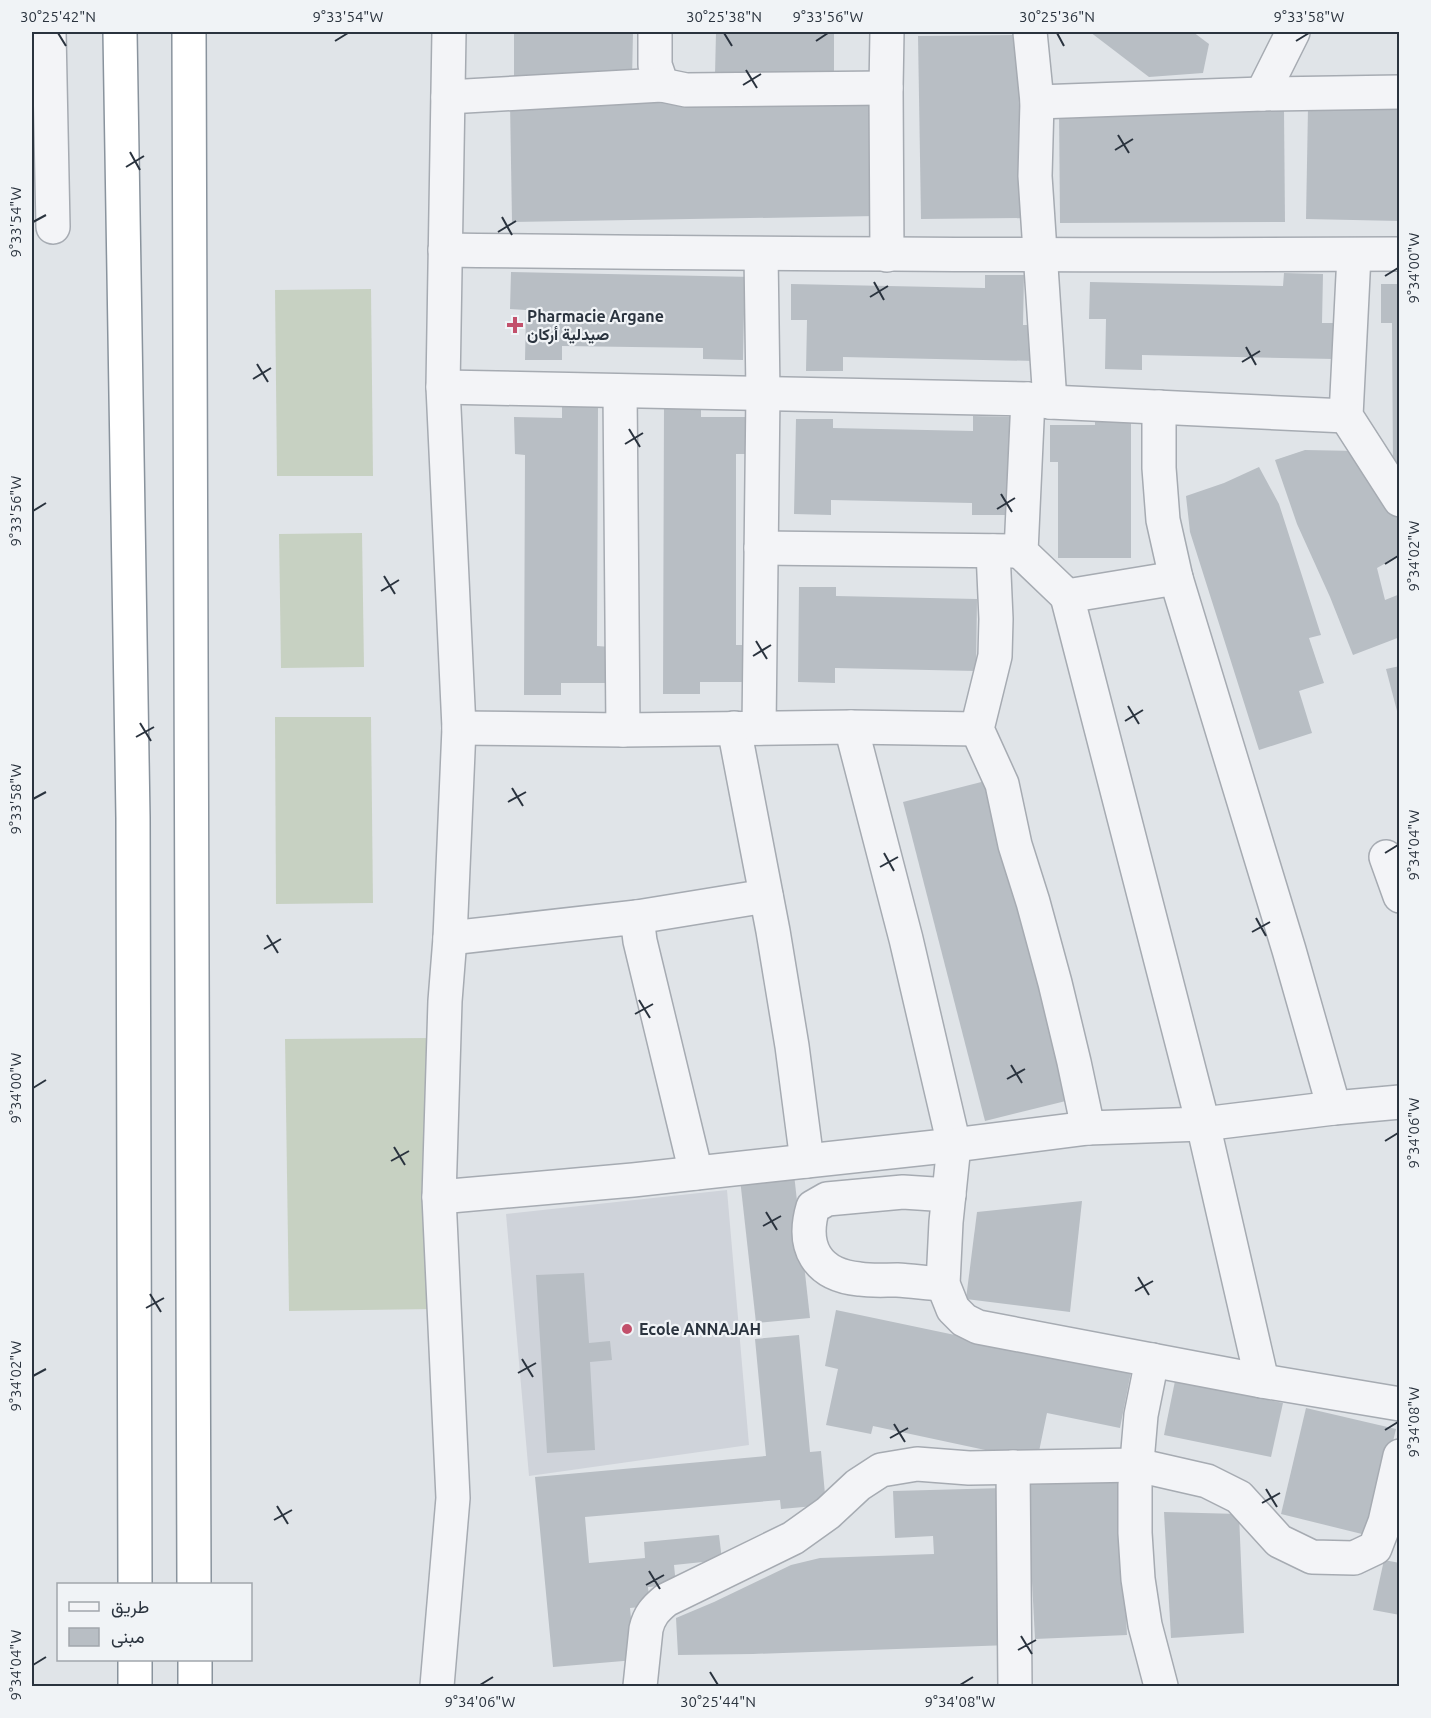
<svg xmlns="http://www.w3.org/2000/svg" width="1431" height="1718" font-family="Ubuntu,Vazirmatn,sans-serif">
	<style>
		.built { fill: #cfd3da }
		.garden { fill: #c7d1c2 }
		.building { fill: #b8bec4 }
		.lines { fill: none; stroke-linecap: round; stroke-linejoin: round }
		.minor-casing { stroke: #a6abb2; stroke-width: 36 }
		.highway-casing { stroke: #89939d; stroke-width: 36 }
		.minor { stroke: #f3f4f7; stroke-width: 33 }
		.highway { stroke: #fff; stroke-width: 33 }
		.ticks { fill: none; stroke: #2a333e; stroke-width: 2 }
		.poi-dot { fill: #c2506b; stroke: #f0f3f6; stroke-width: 2 }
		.labels { text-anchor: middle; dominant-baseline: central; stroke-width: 4.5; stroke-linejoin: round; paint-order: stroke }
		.poi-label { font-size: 16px; font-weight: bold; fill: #2a333e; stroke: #f0f3f6; text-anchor: start }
		.neatline { fill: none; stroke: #2a333e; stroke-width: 2 }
		.ticks-label { font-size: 15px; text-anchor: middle; fill: #2a333e }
	</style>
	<rect width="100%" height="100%" fill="#e0e4e8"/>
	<!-- built -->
	<path class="built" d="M727,1190L749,1445L529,1476L506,1214Z"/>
	<!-- garden -->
	<g class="garden">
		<path d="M371,289L373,476H277L275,290Z"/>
		<path d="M362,533L364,667L281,668L279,534Z"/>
		<path d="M275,717H371L373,903L276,904Z"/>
		<path d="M430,1038L434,1309L289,1311L285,1039Z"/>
	</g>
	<!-- building -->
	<g class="building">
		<path d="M514,32H633L632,80L514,78Z"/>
		<path d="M716,32H834V76L715,75Z"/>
		<path d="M1090,32H1193L1209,44L1203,73L1149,77Z"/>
		<path d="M1027,35L1030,218L921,219L918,36Z"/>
		<path d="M874,98L876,216L512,222L510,103Z"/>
		<path d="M1308,107L1400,109V221L1306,219Z"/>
		<path d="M1284,110L1285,222L1060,223L1059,111Z"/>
		<path d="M511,272L753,277V314H744L743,360L703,359V348L562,346V360H525L526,310L510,309Z"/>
		<path d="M1284,273L1323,274L1322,323H1335L1334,359L1142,355V370L1105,369L1106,319H1089L1090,282L1283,286Z"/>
		<path d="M985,275H1024L1023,325H1036L1035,361L843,357V371H806L807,320H791V284L985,288Z"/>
		<path d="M1381,284H1400V467H1393L1392,323H1381Z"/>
		<path d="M664,405H701V417H747V454H736V645H750V682H700V694H663Z"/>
		<path d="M562,406L598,407L597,646L611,647V683H561V695H524L525,455L515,454L514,417L562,418Z"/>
		<path d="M1095,414L1131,415V558H1058V462H1050V425H1095Z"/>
		<path d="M973,416L1013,417L1012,515H972V503L831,500V515L794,514L796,419H833V428L973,431Z"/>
		<path d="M1305,450L1359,451L1380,490L1400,518V555L1377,568L1385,600L1400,594V637L1353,655L1330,597L1297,524L1275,460Z"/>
		<path d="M1259,467L1279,504L1321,635L1309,638L1324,683L1299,691L1312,733L1259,750L1190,532L1186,496L1224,483Z"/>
		<path d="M799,587H836V596L977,599L976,671L835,668V683L798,682Z"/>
		<path d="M1400,666V711H1397L1386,669Z"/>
		<path d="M997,778L1078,1098L985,1121L903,802Z"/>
		<path d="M794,1174L810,1318L756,1323L740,1179Z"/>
		<path d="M1082,1201L1070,1312L966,1299L977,1212Z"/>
		<path d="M584,1273L589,1343L610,1341L612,1360L590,1362L595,1450L547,1453L536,1275Z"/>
		<path d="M836,1310L1131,1372L1120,1428L1047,1413L1037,1461L873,1426L871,1434L826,1425L838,1369L825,1366Z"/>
		<path d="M799,1335L810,1452L821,1451L826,1505L781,1509L780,1500L585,1517L589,1563L645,1558L644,1542L719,1535L722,1560L674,1565L676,1585L648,1587L650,1606L630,1608L635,1660L553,1667L535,1477L766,1456L755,1339Z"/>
		<path d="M1175,1381L1283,1403L1271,1457L1164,1435Z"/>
		<path d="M1306,1408L1396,1429L1370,1536L1281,1514Z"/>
		<path d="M1119,1480L1127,1635L1035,1639L1027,1485Z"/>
		<path d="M1004,1488L1010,1645L753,1654L678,1655L676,1618L714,1602L791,1565L820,1558L934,1554L933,1536L895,1538L893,1491Z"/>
		<path d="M1164,1512L1239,1514L1244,1633L1171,1638Z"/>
		<path d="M1384,1560L1400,1563V1615L1373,1610Z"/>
	</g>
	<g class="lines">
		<defs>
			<g id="minor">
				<path d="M49,32L53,227"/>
				<path d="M655,32V65L662,85L686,90L886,88"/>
				<path d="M1030,32L1037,102L1035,176L1050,402"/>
				<path d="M1262,94L1293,32"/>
				<path d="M448,97L662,85"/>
				<path d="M1037,102L1262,94L1400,92"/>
				<path d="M445,250C763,254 1081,256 1400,254"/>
				<path d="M887,255L886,88L887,32"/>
				<path d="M1354,255L1346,416L1400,500"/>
				<path d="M443,387L1028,399L1050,402L1346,416"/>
				<path d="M620,391L623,730"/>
				<path d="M1028,399L1021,552L1067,596L1176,578"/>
				<path d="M1159,407V468L1163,520L1176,578L1289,950L1334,1108"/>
				<path d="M761,548L1013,551"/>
				<path d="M993,551L996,619L995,656L977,729L1002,784L1015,845L1033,902L1055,983L1074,1062L1088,1128"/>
				<path d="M1067,596L1203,1124L1262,1381"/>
				<path d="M851,727L906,939L954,1145L946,1222L943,1284L953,1309L964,1320L978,1327L1262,1381L1400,1404"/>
				<path d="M459,728L623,730L851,727L977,729"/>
				<path d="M734,728L773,931L792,1046L807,1161"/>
				<path d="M759,728L763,393L761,254"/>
				<path d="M1386,857L1400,896"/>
				<path d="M637,917L766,896"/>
				<path d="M450,938L637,917L640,941L696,1173"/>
				<path d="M439,1197L633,1180L954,1145L1088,1128L1203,1124L1334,1108L1400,1102"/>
				<path d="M943,1284C928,1283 912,1281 897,1280C884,1280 872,1281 859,1279C817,1275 801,1247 813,1207L827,1199L903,1192L949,1195"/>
				<path d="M1152,1360L1141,1415L1135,1485V1533L1138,1579L1145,1625L1161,1686"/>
				<path d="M1013,1467L1015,1686"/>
				<path d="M437,1686L453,1498L439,1197L445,1001L450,938L459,728L443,387L449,32"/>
				<path d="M640,1686L646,1629C649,1616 655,1609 666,1600L793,1538L828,1513L858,1485L881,1470L917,1464L969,1468L1137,1465L1207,1481L1239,1497L1279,1541L1312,1557L1354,1558L1375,1548L1385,1522L1400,1456"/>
			</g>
			<g id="highway">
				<path d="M120,32L133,818L135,1584"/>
				<path d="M189,32L194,1584"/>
				<path d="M135,1660V1686"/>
				<path d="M195,1660V1686"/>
			</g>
		</defs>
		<!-- minor casing -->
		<use href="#minor" class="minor-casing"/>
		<!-- highway casing -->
		<use href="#highway" class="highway-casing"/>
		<!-- minor -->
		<use href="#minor" class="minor"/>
		<!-- highway -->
		<use href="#highway" class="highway"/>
	</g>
	<!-- ticks -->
	<path class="ticks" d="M58,33L66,46M724,33L732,46M1057,33L1064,46M335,41L348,33M816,41L828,33M1296,41L1309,33M746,70L757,88M743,85L761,74M1118,135L1129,153M1115,150L1133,139M130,152L140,170M126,167L144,156M502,217L512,235M33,222L46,215M498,232L516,221M1385,276L1398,268M874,282L884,300M870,297L888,286M1246,347L1256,365M1242,362L1260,351M257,364L268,382M253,379L271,368M629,429L640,447M625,444L643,433M1001,494L1012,512M997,509L1015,498M33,511L46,503M1385,564L1398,556M384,576L395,594M381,591L399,580M756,641L767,659M753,656L771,645M1128,706L1139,724M1125,721L1143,710M140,723L151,741M136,737L154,727M512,788L523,806M33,799L46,792M508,802L526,792M884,853L894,871M1385,853L1398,845M880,867L898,857M1256,918L1266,936M1252,932L1270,922M267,935L278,953M264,949L281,939M639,1000L650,1018M635,1014L653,1004M1011,1065L1022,1083M1007,1079L1025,1069M33,1088L46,1080M1385,1141L1398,1133M394,1147L405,1165M391,1161L409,1151M766,1212L777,1230M763,1226L781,1216M1138,1277L1149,1295M1135,1291L1153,1281M150,1294L161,1312M146,1308L164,1298M522,1359L533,1377M518,1373L536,1363M33,1376L46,1369M894,1424L905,1442M1385,1430L1398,1422M890,1438L908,1428M1266,1489L1277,1507M1262,1503L1280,1493M277,1506L288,1524M274,1520L292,1510M649,1571L660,1589M646,1585L664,1575M1021,1636L1032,1654M1018,1650L1036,1640M33,1665L46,1657M710,1672L718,1685M480,1685L493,1677M960,1685L973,1677"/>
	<!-- markers -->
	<g class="poi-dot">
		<path d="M512 316h6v6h6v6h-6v6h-6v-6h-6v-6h6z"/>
		<circle cx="627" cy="1329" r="6"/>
	</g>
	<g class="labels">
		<!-- poi labels -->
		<g class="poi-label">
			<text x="527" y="316">Pharmacie Argane<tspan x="527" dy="18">صيدلية أركان</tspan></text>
			<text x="639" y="1329">Ecole ANNAJAH</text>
		</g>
	</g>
	<!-- border -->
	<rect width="1431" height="1718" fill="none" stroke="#f0f3f6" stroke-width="66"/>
	<!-- legend -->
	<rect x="57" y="1583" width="195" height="78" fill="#f0f3f6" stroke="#a1a6ac" stroke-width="1.5"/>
	<rect x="69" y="1602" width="30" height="9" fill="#f3f4f7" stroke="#a1a6ac" stroke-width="1.5"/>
	<text x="111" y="1613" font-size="18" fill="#2a333e">طريق</text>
	<rect x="69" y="1628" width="30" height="18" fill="#b8bec4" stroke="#a1a6ac" stroke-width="1.5"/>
	<text x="111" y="1643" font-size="18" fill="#2a333e">مبنى</text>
	<rect x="33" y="33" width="1365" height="1652" class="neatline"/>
	<g class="ticks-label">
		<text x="58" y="22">30°25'42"N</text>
		<text x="348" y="22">9°33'54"W</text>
		<text x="724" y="22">30°25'38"N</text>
		<text x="828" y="22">9°33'56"W</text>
		<text x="1057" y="22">30°25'36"N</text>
		<text x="1309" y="22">9°33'58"W</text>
		<text transform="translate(16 222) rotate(-90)" y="5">9°33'54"W</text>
		<text transform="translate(1414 268) rotate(-90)" y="5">9°34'00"W</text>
		<text transform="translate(16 511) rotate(-90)" y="5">9°33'56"W</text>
		<text transform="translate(1414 556) rotate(-90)" y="5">9°34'02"W</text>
		<text transform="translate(16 799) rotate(-90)" y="5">9°33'58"W</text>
		<text transform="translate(1414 845) rotate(-90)" y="5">9°34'04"W</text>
		<text transform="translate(16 1088) rotate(-90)" y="5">9°34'00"W</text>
		<text transform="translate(1414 1133) rotate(-90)" y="5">9°34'06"W</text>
		<text transform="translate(16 1376) rotate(-90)" y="5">9°34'02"W</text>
		<text transform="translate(1414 1422) rotate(-90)" y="5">9°34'08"W</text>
		<text transform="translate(16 1665) rotate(-90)" y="5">9°34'04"W</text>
		<text x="480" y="1707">9°34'06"W</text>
		<text x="718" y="1707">30°25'44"N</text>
		<text x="960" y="1707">9°34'08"W</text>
	</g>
</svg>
